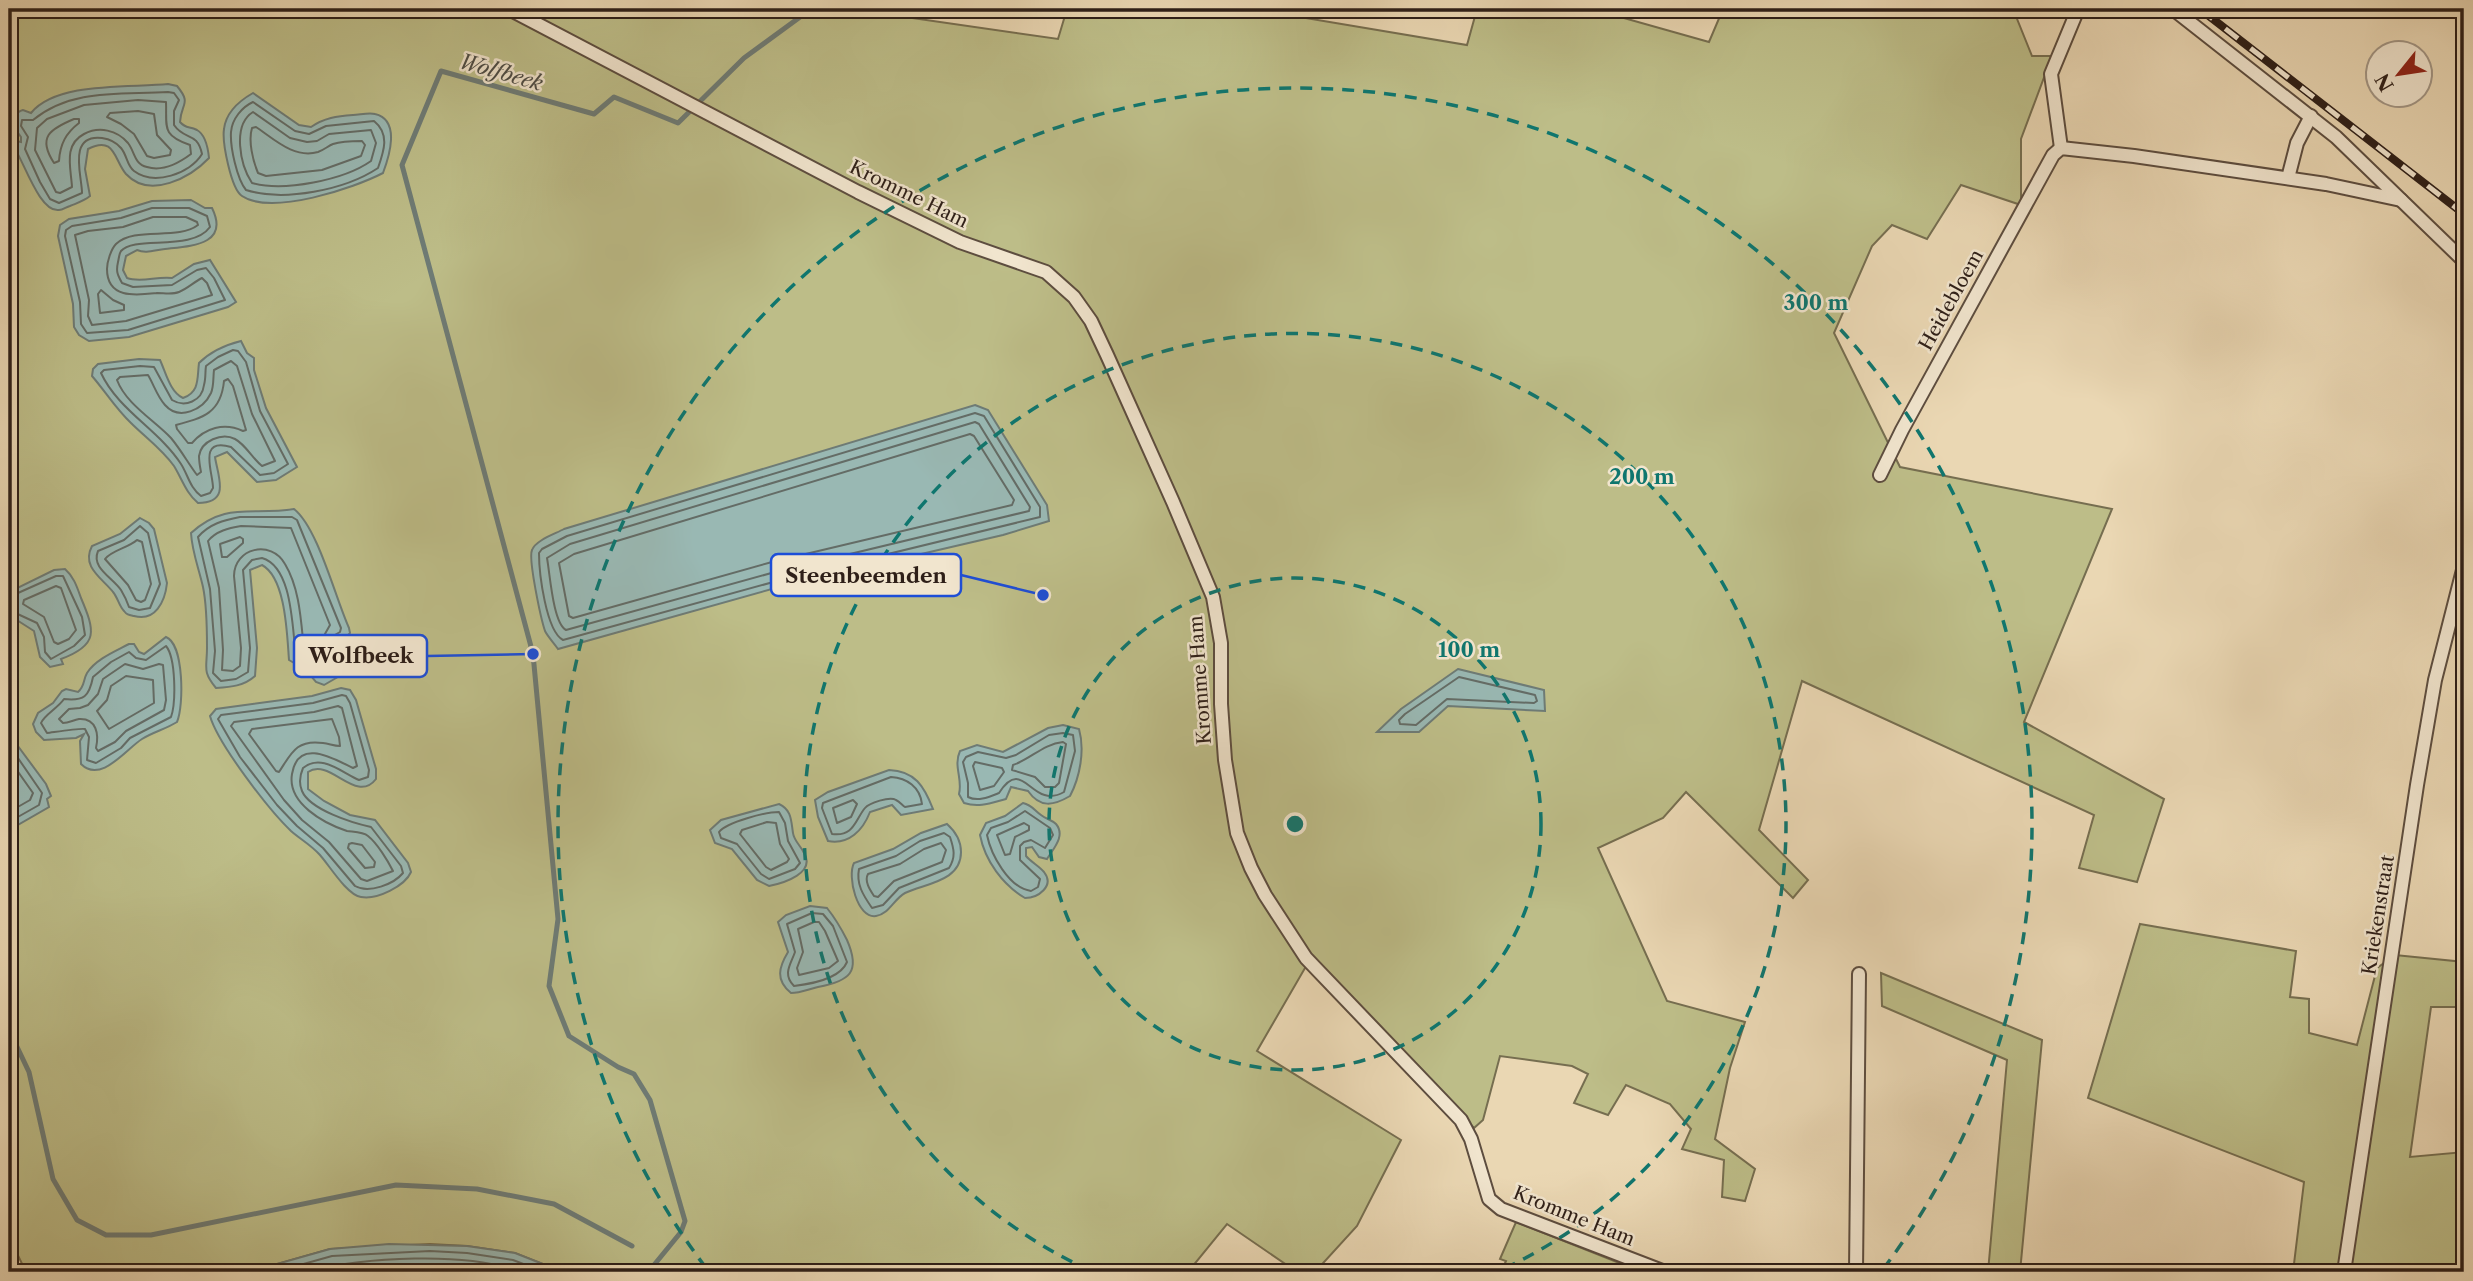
<svg xmlns="http://www.w3.org/2000/svg" width="2473" height="1281" font-family="'Libre Caslon Text',serif">
	<style>
		.green { fill: #bdbd88; stroke: #766e50; stroke-width: 2 }
		.water { fill: #99b8b3; stroke: #6e7b75; stroke-width: 2 }
		.lines { fill: none; stroke-linecap: round; stroke-linejoin: round }
		.shore { stroke: #646c66; stroke-width: 2 }
		.stream { stroke: #6e7b75; stroke-width: 5 }
		.minor-casing { stroke: #5d4d3f; stroke-width: 16 }
		.minor { stroke: #f1e5ce; stroke-width: 12 }
		.rail-casing { stroke: #2e1f18; stroke-width: 8 }
		.rail { stroke: #f1e5ce; stroke-width: 5; stroke-dasharray: 16; stroke-linecap: butt }
		.ring { fill: none; stroke: #0f766e; stroke-width: 3.5; stroke-dasharray: 12 9 }
		.labels { text-anchor: middle; dominant-baseline: central; stroke-width: 5; stroke-linejoin: round; paint-order: stroke }
		.street-label { font-size: 19px; fill: #2e1f18; stroke: #f1e5ce }
		.water-label { font-size: 21px; font-style: italic; fill: #4e4d46; stroke: #f1e5ce }
		.centre { fill: #0f766e; stroke: #f1e5ce; stroke-width: 3.5 }
		.ring-label { font-size: 21px; text-anchor: middle; font-weight: bold; fill: #0f766e; stroke: #f1e5ce; stroke-width: 5; stroke-linejoin: round; paint-order: stroke }
		.leader { fill: none; stroke: #1d4ed8; stroke-width: 2.5 }
		.callout-dot { fill: #1d4ed8; stroke: #f1e5ce; stroke-width: 2.5 }
		.callout { fill: #f1e5ce; stroke: #1d4ed8; stroke-width: 2.5 }
		.callout-label { font-size: 21px; text-anchor: middle; font-weight: bold; fill: #2e1f18 }
	</style>
	<rect width="100%" height="100%" fill="#ead7b3"/>
	<filter id="stains"><feTurbulence type="fractalNoise" baseFrequency=".00286" numOctaves="4"/><feColorMatrix values="0 0 0 0 .2 0 0 0 0 .09 0 0 0 0 .02 0 0 0 .5 -.17"/></filter>
	<radialGradient id="worn" r=".72"><stop offset=".6" stop-color="#630" stop-opacity="0"/><stop offset="1" stop-color="#630" stop-opacity=".3"/></radialGradient>
	<!-- green -->
	<g class="green">
		<path d="M9,9H850L1058,39L1067,9H1252L1467,45L1477,9H1592L1709,42L1723,9H2013L2032,56H2052L2021,139V205L1961,185L1927,239L1892,225L1872,246L1834,333L1900,467L2112,509L2024,722L2164,799L2137,882L2079,868L2094,815L1802,681L1759,830L1808,880L1793,898L1686,792L1663,818L1598,848L1667,1001L1745,1022L1730,1068L1715,1139L1755,1169L1745,1201L1722,1197L1724,1160L1682,1149L1691,1129L1670,1104L1626,1085L1608,1115L1574,1103L1588,1074L1572,1066L1500,1056L1483,1120L1474,1128L1317,963L1305,968L1257,1051L1401,1140L1357,1226L1315,1272H1297L1227,1224L1188,1272H563L515,1253L467,1246L430,1244L330,1249L249,1272H26L9,1237Z"/>
		<path d="M2140,924L2296,951L2290,997L2309,999V1033L2357,1045L2377,968L2395,955L2464,962V1007H2431L2410,1157L2464,1152V1269L2413,1272H2293L2304,1182L2088,1098Z"/>
		<path d="M1881,973L2042,1040L2020,1272H1988L2007,1060L1882,1006Z"/>
		<path d="M1516,1222L1642,1272H1501L1506,1261L1500,1259Z"/>
	</g>
	<!-- water -->
	<g class="water">
		<path d="M168,84L177,86C192,104 181,103 180,122C186,129 189,126 197,130C206,135 208,148 209,158C191,177 150,200 126,174C114,160 115,135 88,149L85,169L90,196C84,201 77,203 70,206C66,207 63,210 59,210C39,213 23,158 12,144V140L21,142V137L13,126C14,118 15,112 23,110L31,113C57,81 131,88 168,84Z"/>
		<path d="M253,93L299,125L311,127C324,118 337,116 353,115C359,115 369,112 375,114C401,120 389,157 383,173C354,188 272,216 242,196C231,189 222,142 224,129C226,112 239,101 253,93Z"/>
		<path d="M191,200L205,208H212C230,245 191,246 165,249C155,250 146,254 137,250L126,256L123,270L127,278C141,283 157,276 172,278L194,264L210,260L236,302L228,307L129,337L89,341L79,335L74,327L73,304L58,236L60,225L69,219L119,211L152,201Z"/>
		<path d="M241,341L247,353L254,358V370L266,408L297,467L276,480L257,482L227,452L215,457C218,477 231,503 198,503C186,493 182,479 174,466C162,449 145,437 131,423C116,409 105,391 92,376L93,369L98,364L139,359L160,360C166,373 170,392 183,398C200,392 197,378 199,363C211,351 225,345 241,341Z"/>
		<path d="M975,405L988,410L1047,505L1049,521L1003,535L779,587L558,649C554,643 548,637 545,631C541,619 528,559 532,550C536,540 555,534 564,529Z"/>
		<path d="M294,509C318,528 335,597 349,628L350,633C346,638 339,639 336,645L350,670L324,685L316,682L306,670L289,660C287,635 286,578 262,565L250,570L257,648L255,676C244,686 231,687 216,688C202,671 207,668 207,648C207,628 207,606 203,587C199,569 192,552 191,533C226,501 252,516 294,509Z"/>
		<path d="M140,518L149,523L154,529L167,583C165,602 155,622 134,616C129,615 127,615 124,611C119,606 118,598 113,592C102,578 81,567 92,546L120,534Z"/>
		<path d="M65,569C74,577 77,587 81,598C95,631 99,645 61,659L63,664L50,667L40,657L34,631L9,615V592L54,570Z"/>
		<path d="M166,637C184,644 184,706 177,722C166,729 153,732 142,739C126,749 101,784 81,764L80,741L84,734L76,738L44,740L36,732L33,724L38,713L53,703L62,691L66,689L78,692C85,686 83,680 87,673C96,659 116,651 129,644H134L139,652L144,654Z"/>
		<path d="M1458,669L1544,690L1545,711L1448,706L1419,732H1377L1401,709Z"/>
		<path d="M341,688L350,690L356,700L376,769V779C356,805 330,757 308,772V789L324,801L350,815L375,820L408,863L411,872C405,886 377,900 361,897C347,895 329,865 320,855C311,845 300,839 291,831C269,810 218,744 210,716L216,709L312,696Z"/>
		<path d="M1063,725L1079,729C1085,750 1080,777 1070,796C1053,806 1040,808 1028,791L1011,787L1006,799C991,803 979,808 964,803L959,794C963,779 953,766 960,751L977,745L1003,752L1048,728Z"/>
		<path d="M9,734L46,784L51,796L47,799L49,807L9,830Z"/>
		<path d="M889,770C915,771 924,786 933,809L901,815L892,805L870,812C863,830 849,845 828,841L818,817L815,800L828,792Z"/>
		<path d="M1023,803C1032,805 1034,810 1041,815C1046,819 1052,820 1056,824C1066,836 1053,849 1047,859L1039,857L1032,847L1026,848V856C1031,862 1039,866 1044,872C1055,886 1038,898 1025,898C1003,885 985,861 980,835L986,823L1005,816Z"/>
		<path d="M779,804C792,810 791,821 793,833C794,841 801,846 804,853C816,873 784,883 769,886L757,880L732,849L715,843L710,830L721,820Z"/>
		<path d="M947,824C956,832 961,840 961,852C961,881 927,883 905,893C894,899 889,914 876,916C857,919 847,876 854,863L893,849L921,833Z"/>
		<path d="M810,906L827,908C835,918 841,928 847,940C861,972 850,981 818,987C809,989 800,993 791,993C775,980 779,967 788,952L778,922L786,915Z"/>
		<path d="M389,1244L467,1246L515,1253L563,1272H249L330,1249Z"/>
	</g>
	<g class="lines">
		<!-- shore -->
		<g class="shore">
			<path d="M168,92L174,93L179,100L174,111V125C185,141 197,131 202,154C190,174 154,186 134,171C127,166 127,155 121,148C116,142 109,139 102,138C67,134 82,176 82,193L59,203L50,199L40,182L25,149L28,137L21,126L22,120H33C72,88 121,95 168,92Z"/>
			<path d="M138,100L166,102C167,127 161,135 190,145L191,154C179,163 163,172 147,167C134,164 135,152 128,143C117,130 99,126 84,134C63,145 71,168 72,187L60,193L56,192L35,150L37,128L47,119L84,105Z"/>
			<path d="M253,102L295,131L309,134L326,126L374,121C390,134 384,151 378,168C345,190 284,202 246,190C237,179 230,147 231,132C232,119 242,107 253,102Z"/>
			<path d="M138,111L154,114L157,135L171,150L170,155L154,158L147,156L134,134L121,124L107,117L110,113Z"/>
			<path d="M253,112L290,138L307,142L317,141L329,134L371,130L376,143L371,161C344,180 284,192 252,183C240,165 232,125 253,112Z"/>
			<path d="M74,119H79V123C66,133 60,144 59,161L54,163C37,137 50,129 74,119Z"/>
			<path d="M256,127C274,139 294,159 318,152C324,150 328,146 333,144C342,141 353,141 362,141L365,145L361,156L322,170L266,176L258,173C253,161 248,141 252,128Z"/>
			<path d="M152,208H189L207,216L210,227C192,252 134,235 121,251C119,254 119,258 118,262C116,271 117,274 122,283L133,287L172,285L197,270L206,268L214,278L225,300L128,330L87,333L81,324L80,302L65,236L66,230L72,226L121,218Z"/>
			<path d="M153,217H186L197,222L198,225C177,241 135,226 116,244C111,249 107,262 107,269C107,300 138,295 157,293C164,293 172,295 179,292C187,289 194,282 202,278L207,283L212,295L126,321L92,325L88,316L89,300L75,235L88,231L123,227Z"/>
			<path d="M101,290L113,300L124,305V310L100,313L98,294Z"/>
			<path d="M233,350L238,351L246,362L260,411L288,464L274,473L260,475L231,447C197,437 213,472 213,488L210,493L201,496C190,488 188,475 181,464C159,430 118,410 101,373L104,370L140,366L154,367L172,400C185,408 202,401 204,385C206,378 205,372 206,366L218,357Z"/>
			<path d="M231,361L237,366L252,414L275,461L262,466C252,458 246,445 235,439C222,432 201,441 199,456C199,461 200,467 201,472L197,475C188,463 181,450 171,438C154,420 126,404 117,380L120,377L148,375C154,385 157,396 165,405C179,421 203,410 211,393C214,386 213,378 214,370Z"/>
			<path d="M228,379L233,386L246,430L243,431C224,422 205,428 192,443H188L177,429L176,425C203,418 221,413 224,381Z"/>
			<path d="M975,413L984,416L1040,507V517L777,581L563,640C546,631 539,573 539,553L542,549L567,536Z"/>
			<path d="M975,422L979,424L1030,507L1029,511L775,572L566,630C553,623 550,574 547,558L570,544Z"/>
			<path d="M970,434L974,436L1014,500L1012,505L772,562L573,618L569,616L559,563L574,554Z"/>
			<path d="M240,517H292L297,520L341,628L340,632L333,636L329,644L339,667C328,684 322,676 312,666C307,662 301,659 296,656C292,629 293,567 262,558L252,560L243,570L250,648L248,672L236,679L221,681L213,673L215,651L210,589L198,537C209,524 224,520 240,517Z"/>
			<path d="M140,526L148,533L160,584L150,608L139,610L129,607C127,601 124,595 121,590C112,577 91,568 98,551L124,540Z"/>
			<path d="M241,526L291,528L330,625L321,641L324,657L322,660L319,661L304,650C301,622 300,589 285,564C271,539 234,548 234,576L241,648L240,666L233,671L222,670L223,650L219,588L208,541C216,531 229,528 241,526Z"/>
			<path d="M240,537L243,539V543L227,557H222L220,544Z"/>
			<path d="M137,540L142,542L151,584L145,600L141,602L136,600L128,585L105,559C112,550 128,548 137,540Z"/>
			<path d="M56,586L61,588L76,630L69,639L58,644L54,642L44,617L23,604L24,600Z"/>
			<path d="M9,597L56,576H63L82,617L85,635L74,646L51,659L45,652L44,637L37,623L9,610"/>
			<path d="M166,646C176,658 176,703 171,717L130,738L121,748L96,763L87,760L89,737L85,729C80,728 55,732 47,733L41,723C44,715 58,708 64,699C84,701 89,697 93,677L111,662L129,652L136,658L146,660Z"/>
			<path d="M125,664L143,669L159,664L163,665L166,700L164,710L126,731L115,742L98,751L96,748C99,735 97,718 79,719C73,720 69,723 63,723L59,719L69,709L80,708L88,705L98,694L103,679Z"/>
			<path d="M126,676L153,680L154,703L109,729L97,711L107,700L111,686Z"/>
			<path d="M1459,677L1535,695L1537,701L1534,703L1447,699L1416,725L1400,724L1399,720L1405,714Z"/>
			<path d="M342,695L346,696L350,703L369,770L368,777L359,780C341,772 321,753 303,768C300,775 299,784 302,791C310,810 353,823 371,827L401,866L403,873C394,884 369,894 355,886L323,848L297,826L277,805L240,757L218,719L221,715L313,703Z"/>
			<path d="M338,706L342,708L357,766L353,768C334,759 298,737 292,774C287,803 323,823 347,831C353,832 363,832 368,836C377,843 388,861 393,871L367,881L361,879L329,842L302,820L284,800L231,726L234,722L314,712Z"/>
			<path d="M332,719L339,737L340,746C334,746 330,744 323,743C296,739 291,754 279,772L276,771L249,734L252,729Z"/>
			<path d="M1063,733L1073,735L1075,751L1064,792C1031,811 1024,754 999,793C989,797 978,802 968,797V783L963,762L966,757L978,752L1006,758L1016,755L1049,735Z"/>
			<path d="M1063,742L1066,744L1059,783L1055,787H1045L1035,777L1012,770L1013,765C1031,759 1043,744 1063,742Z"/>
			<path d="M9,745L42,793L39,805L9,822"/>
			<path d="M9,759L33,793L30,800L9,812"/>
			<path d="M975,762L1002,768L1004,772L994,786L980,790L973,766Z"/>
			<path d="M891,777C907,778 920,787 922,804L905,807C902,805 900,802 896,800C890,796 869,803 865,808C855,820 854,837 832,834L822,808L823,803Z"/>
			<path d="M853,800L857,804L851,817L837,823L833,808Z"/>
			<path d="M1025,811L1050,828L1053,835L1045,848L1031,840L1024,842L1020,846V860L1040,879L1038,887L1031,891C1009,888 991,855 987,835L991,828L1008,822Z"/>
			<path d="M779,812L785,823L788,841L800,863L795,869L769,879L761,874L737,844L721,838L719,832C727,822 766,812 779,812Z"/>
			<path d="M767,822L776,823L780,844L789,859L787,862L771,870L766,867L740,834L742,830Z"/>
			<path d="M1024,823L1029,826V830L1015,837L1010,854L1005,855L997,835Z"/>
			<path d="M944,833L950,837C954,849 956,857 949,868L899,888L883,905L872,908C863,895 856,884 859,869L896,856L920,841Z"/>
			<path d="M352,843L362,845L375,862L374,867L365,868L348,848L349,844Z"/>
			<path d="M941,843L946,850L942,862L894,881L878,897L874,896C870,890 864,881 868,874L900,864L924,849Z"/>
			<path d="M812,913L823,914L833,926L847,962C840,979 811,984 794,986C782,974 791,964 795,952L787,924Z"/>
			<path d="M814,922H819L825,931L838,961L829,968L799,975L797,968L803,952L798,929Z"/>
			<path d="M275,1272L332,1256L430,1251L467,1253L513,1260L544,1272"/>
			<path d="M307,1272C362,1257 468,1251 520,1272"/>
			<path d="M372,1272L430,1270L467,1272"/>
		</g>
		<!-- stream -->
		<g class="stream">
			<path d="M9,1030L29,1072L53,1179L77,1220L106,1235H151L396,1185L477,1189L554,1204L632,1246"/>
			<path d="M654,1265L681,1232L685,1221L650,1100L634,1074L618,1067L569,1036L549,986L558,919L533,654L402,165L441,71L594,114L614,97L678,123L744,58L811,9"/>
		</g>
		<defs>
			<g id="minor">
				<path d="M509,9L858,192L960,242L1046,272L1074,297L1091,321L1107,355L1173,502L1213,597L1221,643V704L1225,760L1237,833L1251,868L1265,895L1306,958L1461,1120L1471,1139L1489,1199L1501,1209L1665,1272"/>
				<path d="M2173,9L2336,137L2464,261"/>
				<path d="M2061,148L2051,74L2078,9"/>
				<path d="M2288,178L2297,143L2311,116"/>
				<path d="M1880,475L1902,430L2053,155L2061,148L2134,156L2326,184L2401,200"/>
				<path d="M1856,1272L1859,974"/>
				<path d="M2344,1272L2417,785L2435,680L2464,566"/>
			</g>
		</defs>
		<!-- minor casing -->
		<use href="#minor" class="minor-casing"/>
		<!-- minor -->
		<use href="#minor" class="minor"/>
		<defs>
			<path id="rail" d="M2200,9L2464,214"/>
		</defs>
		<!-- rail casing -->
		<use href="#rail" class="rail-casing"/>
		<!-- rail -->
		<use href="#rail" class="rail"/>
	</g>
	<!-- distance rings -->
	<g class="ring">
		<circle cx="1295" cy="824" r="246"/>
		<path d="M1091 1271A491 491 0 1 1 1499 1271"/>
		<path d="M706 1268A737 737 0 1 1 1884 1268"/>
	</g>
	<g class="labels">
		<!-- street labels -->
		<g class="street-label">
			<text transform="translate(909 194) rotate(26)">Kromme Ham</text>
			<text transform="translate(1951 300) rotate(-61)">Heidebloem</text>
			<text transform="translate(1200 680) rotate(-94)">Kromme Ham</text>
			<text transform="translate(2378 915) rotate(-81)">Kriekenstraat</text>
			<text transform="translate(1574 1216) rotate(22)">Kromme Ham</text>
		</g>
		<!-- water labels -->
		<g class="water-label">
			<text transform="translate(501 72) rotate(16)">Wolfbeek</text>
		</g>
	</g>
	<circle cx="1295" cy="824" r="10" class="centre"/>
	<g class="ring-label">
		<text x="1816" y="310">300 m</text>
		<text x="1642" y="484">200 m</text>
		<text x="1469" y="657">100 m</text>
	</g>
	<!-- callouts -->
	<path class="leader" d="M1043 595L961 575M533 654L427 656"/>
	<g class="callout-dot">
		<circle cx="1043" cy="595" r="7"/>
		<circle cx="533" cy="654" r="7"/>
	</g>
	<g class="callout">
		<rect x="771" y="554" width="190" height="42" rx="7"/>
		<rect x="294" y="635" width="133" height="42" rx="7"/>
	</g>
	<g class="callout-label">
		<text x="866" y="583">Steenbeemden</text>
		<text x="361" y="663">Wolfbeek</text>
	</g>
	<!-- margin -->
	<rect width="2473" height="1281" fill="none" stroke="#ead7b3" stroke-width="35"/>
	<rect x="10" y="10" width="2452" height="1260" fill="none" stroke="#2e1f18" stroke-width="3.5"/>
	<rect x="18" y="18" width="2438" height="1246" fill="none" stroke="#2e1f18" stroke-width="2"/>
	<!-- north arrow -->
	<g transform="translate(2399 74) rotate(240)"><circle r="33" fill="#f1e5ce" stroke="#a39685" stroke-width="2"/>
	<path d="M0-5L12 26L0 18L-12 26Z" fill="#8f2418"/>
	<text y="-10" font-size="19" font-weight="bold" text-anchor="middle" fill="#2e1f18">N</text>
	</g>
	<rect width="100%" height="100%" filter="url(#stains)"/>
	<rect width="100%" height="100%" fill="url(#worn)"/>
</svg>
